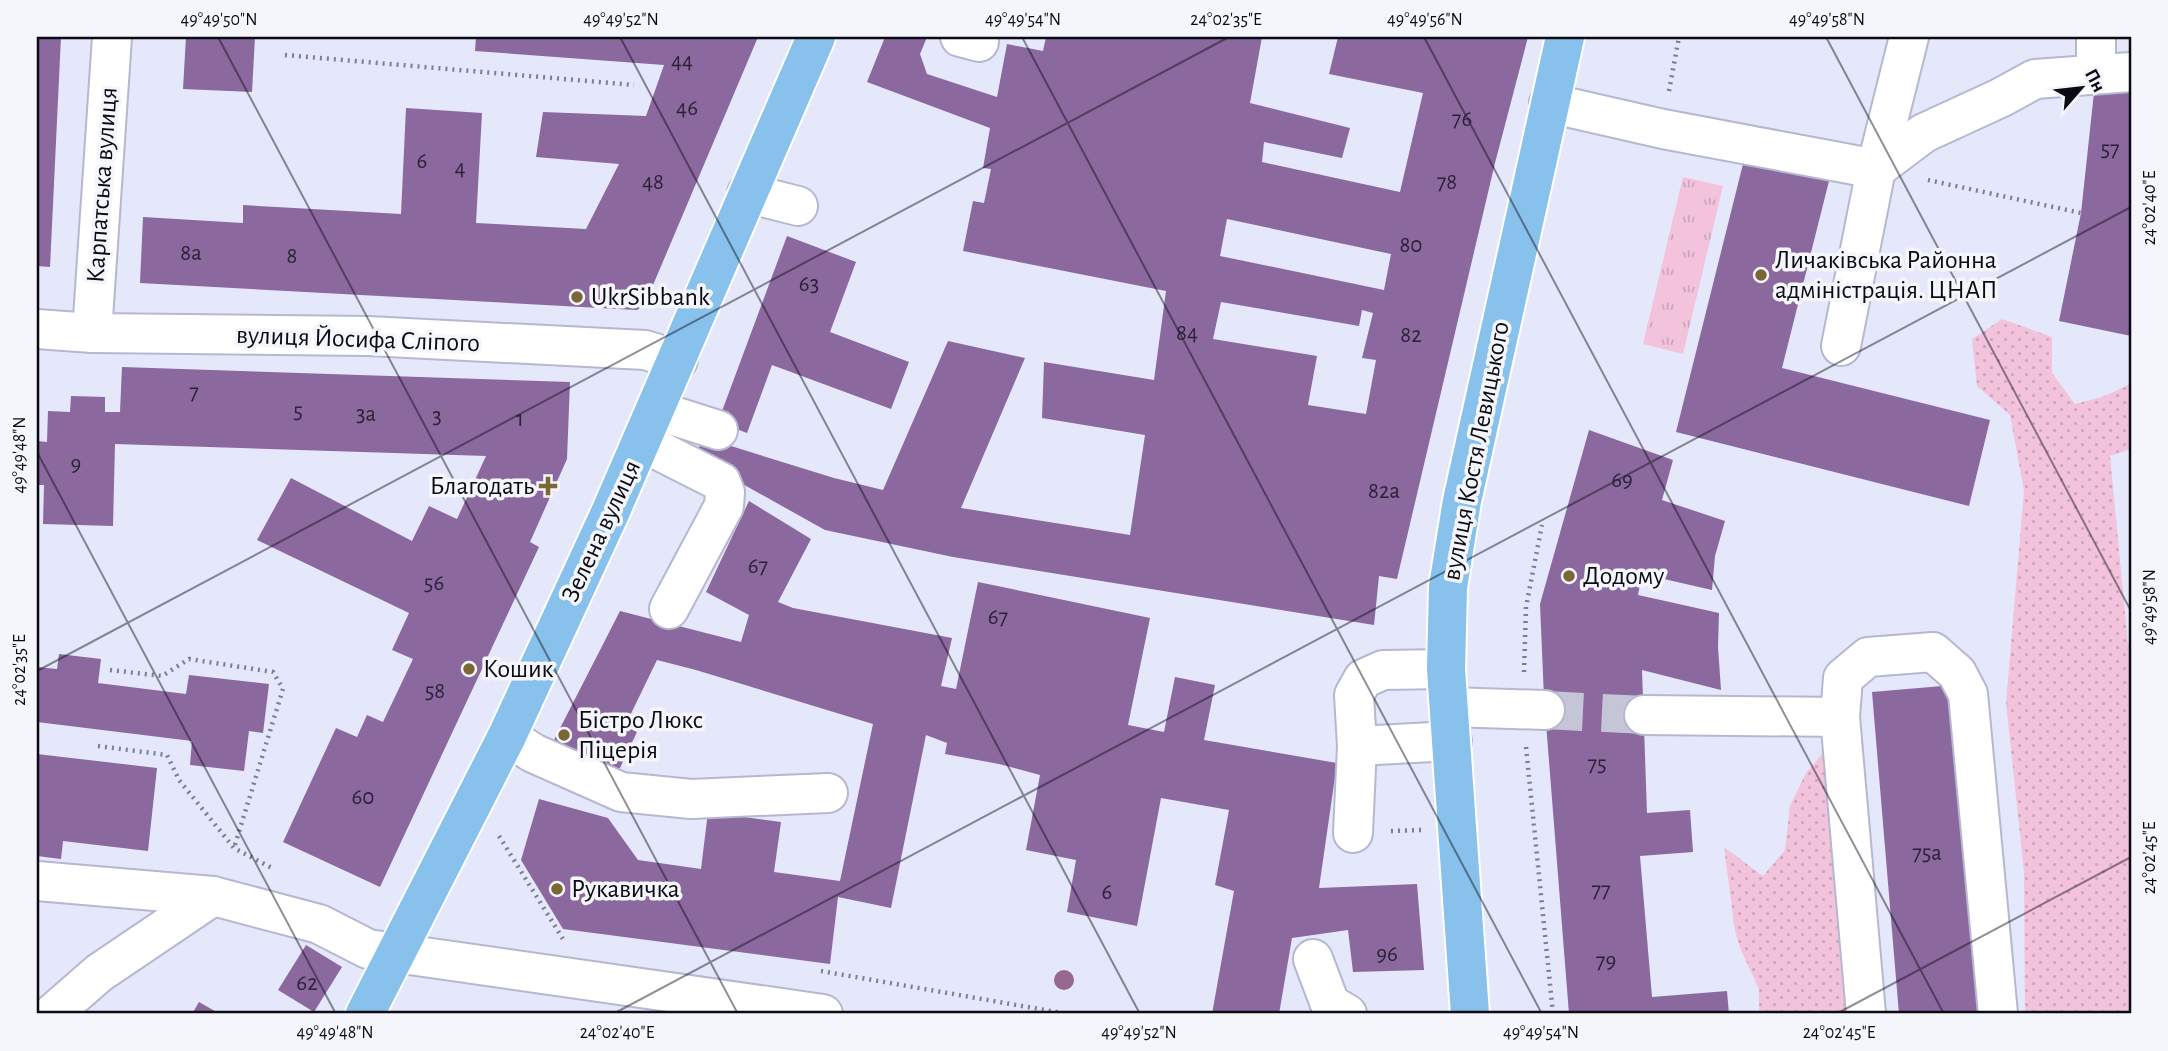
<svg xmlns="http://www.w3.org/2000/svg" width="2168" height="1051" font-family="'Alegreya Sans',sans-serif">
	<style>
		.grass { fill: url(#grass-tufts) }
		.park { fill: url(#park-dots) }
		.building { fill: #8b689e; fill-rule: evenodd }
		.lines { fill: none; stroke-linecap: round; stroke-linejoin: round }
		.minor-tunnel { stroke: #c4c6d8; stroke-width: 38; stroke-dasharray: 38 19; stroke-linecap: butt }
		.minor-casing { stroke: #b5b8d0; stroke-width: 42 }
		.major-casing { stroke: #fff; stroke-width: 42 }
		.path { stroke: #7d7e8d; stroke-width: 4.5; stroke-dasharray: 2 5; stroke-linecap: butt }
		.minor { stroke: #fff; stroke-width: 38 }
		.major { stroke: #88c1ec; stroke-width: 38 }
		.tree { fill: #94688f }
		.ticks { fill: none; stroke: #0a0b13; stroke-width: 2; stroke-opacity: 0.45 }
		.poi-dot { fill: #7a6735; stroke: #f5f6fb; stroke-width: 2.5 }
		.labels { text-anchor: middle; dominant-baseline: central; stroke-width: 7; stroke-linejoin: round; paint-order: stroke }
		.number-label { font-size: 23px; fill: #2a2236 }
		.street-label { font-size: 26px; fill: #0a0b13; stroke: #f5f6fb }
		.poi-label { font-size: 26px; fill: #0a0b13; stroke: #f5f6fb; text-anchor: start }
		.neatline { fill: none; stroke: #0a0b13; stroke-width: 2.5 }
		.ticks-label { font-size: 18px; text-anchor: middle; fill: #0a0b13 }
	</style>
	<defs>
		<pattern id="grass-tufts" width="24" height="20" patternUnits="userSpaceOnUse" patternTransform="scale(1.75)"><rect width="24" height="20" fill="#f2c3db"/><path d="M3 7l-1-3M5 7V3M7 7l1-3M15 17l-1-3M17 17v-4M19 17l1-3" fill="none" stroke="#cea6bb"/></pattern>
		<pattern id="park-dots" width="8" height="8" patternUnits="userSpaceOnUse" patternTransform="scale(1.75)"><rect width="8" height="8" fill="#f2c3db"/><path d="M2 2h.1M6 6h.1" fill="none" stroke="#cea6bb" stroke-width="1.8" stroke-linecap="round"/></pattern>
	</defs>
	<rect width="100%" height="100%" fill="#e5e7fb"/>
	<!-- grass -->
	<path class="grass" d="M1683,177L1723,186L1683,354L1643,344Z"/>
	<!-- park -->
	<g class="park">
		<path d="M2002,319L2052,337V373L2075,404L2102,397L2131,384V449L2110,456L2128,644L2131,645V1014H2025L2024,872L2006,703L2024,491L2010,415L1977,386L1972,339Z"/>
		<path d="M1827,748L1881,1014H1759V989L1741,950L1735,931L1724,847L1763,876L1785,850L1790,806L1806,773Z"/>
	</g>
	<!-- building -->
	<g class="building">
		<path d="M37,37H61L50,267L37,266Z"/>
		<path d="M186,37H255L252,92L183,89Z"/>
		<path d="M476,37H758L645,304L637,310L140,283L143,217L243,223V205L401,214L406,108L482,113L476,223L586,229L619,164L536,157L543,112L646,116L664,65L475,51Z"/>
		<path d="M885,37H927L920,54L927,74L997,97L1007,44L1043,51L1046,37H1262L1250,103L1350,128L1342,158L1264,142L1262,162L1400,192L1423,93L1329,74L1338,37H1528L1495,163L1397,579L1379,576L1374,625L953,557L825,530L696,458L702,437L834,478L883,490L948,341L1025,358L961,508L1130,535L1145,435L1042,418L1044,362L1154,380L1166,291L963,251L973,201L984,203L991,169L983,168L990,128L867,82ZM1227,219L1391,254L1384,290L1220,256ZM1221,302L1359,326L1362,310L1373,313L1362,358L1376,360L1366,414L1308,405L1317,356L1213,339Z"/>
		<path d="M2096,74L2131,85V336L2059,321L2081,213Z"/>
		<path d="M1744,160L1829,181L1782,368L1990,420L1969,506L1676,432Z"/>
		<path d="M787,236L856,262L830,332L909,362L891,409L772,365L747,433L718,422Z"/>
		<path d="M122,367L570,382L567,459L530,542L539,547L380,887L283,842L336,728L357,737L367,715L383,722L413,659L392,650L409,613L257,540L291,478L412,541L429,506L457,519L486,456L115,444L113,526L43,524L44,485H37V441L47,442L48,411L70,412L71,396L105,397V412H120Z"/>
		<path d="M1589,430L1673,460L1662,500L1725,521L1715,556L1712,590L1642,574L1638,595L1719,613L1718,647L1721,690L1642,670L1647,813L1690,810L1693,852L1640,856L1652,997L1727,991L1729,1014H1569L1544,698L1540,604Z"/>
		<path d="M749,501L811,539L778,602L793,608L952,638L941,686L956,689L978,582L1150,618L1128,725L1164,732L1175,677L1215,685L1204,740L1337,763L1319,888L1417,884L1424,970L1353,972L1348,930L1292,938L1279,1014H1212L1234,891L1215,885L1229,810L1161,798L1137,926L1067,912L1076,860L1026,850L1040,775L999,764L945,754L947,743L926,735L891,908L838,897L830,964L563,929L521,860L539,799L608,818L638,860L701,869L708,812L781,822L774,872L840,881L873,724L696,670L657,660L625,726L637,732L618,772L554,740L620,611L741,642L749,615L706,592Z"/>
		<path d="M59,654L101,659L98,683L186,694L189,675L269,684L263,733L249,731L244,771L190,765L192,741L37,722V667L57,669Z"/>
		<path d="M1954,685L1982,1014H1899L1872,692Z"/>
		<path d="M37,754L157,768L148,851L63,841L61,859L37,856Z"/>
		<path d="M306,945L342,967L314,1012L278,990Z"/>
		<path d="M199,1002L220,1014H192Z"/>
	</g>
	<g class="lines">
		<!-- minor-tunnel -->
		<path class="minor-tunnel" d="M1545,710L1644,715"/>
		<defs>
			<g id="minor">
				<path d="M960,37L979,42"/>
				<path d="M2096,37V74"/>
				<path d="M1549,103L1663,129L1876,169L1924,133L2000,98L2035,79L2131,72"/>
				<path d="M747,193L798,206"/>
				<path d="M37,329L92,333L368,336L645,350L678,360"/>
				<path d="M92,333L112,37"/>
				<path d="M1841,346L1876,169L1909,37"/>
				<path d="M655,410L718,430"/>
				<path d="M642,442L721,482L725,492L724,506L669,609"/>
				<path d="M1449,707L1545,710"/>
				<path d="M1644,715L1840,717"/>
				<path d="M507,736L533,753L621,792L691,799L828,793"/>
				<path d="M1357,746L1452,741"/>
				<path d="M1353,833L1357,746L1354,695L1363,679L1383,670L1446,669"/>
				<path d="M37,881L213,896L319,924L368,949L823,1014"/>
				<path d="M1313,959L1330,1004L1347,1014"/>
				<path d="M52,1014L99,973L213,896"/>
				<path d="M1866,1014L1840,717L1843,678L1868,657L1933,652L1957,673L1968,694L1998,1014"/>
			</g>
			<g id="major">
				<path d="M365,1014L507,736L610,513L816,37"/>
				<path d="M1470,1014L1446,669L1448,587L1462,501L1565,37"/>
			</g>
		</defs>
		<!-- minor casing -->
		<use href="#minor" class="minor-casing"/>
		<!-- major casing -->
		<use href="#major" class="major-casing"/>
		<!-- path -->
		<g class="path">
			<path d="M285,55L634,85"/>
			<path d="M1669,91L1679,37"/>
			<path d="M1928,180L2081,213"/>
			<path d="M110,670L162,676L189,659L273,672L283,689L234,848"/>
			<path d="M1524,672L1526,607L1542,525"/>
			<path d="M98,746L167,755L179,780L234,848L274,869"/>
			<path d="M1526,747L1553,1014"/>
			<path d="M1391,831L1421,830"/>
			<path d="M499,836L563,939"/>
			<path d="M821,971L1068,1014"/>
		</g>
		<!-- minor -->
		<use href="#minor" class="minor"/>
		<!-- major -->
		<use href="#major" class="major"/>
	</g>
	<!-- trees -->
	<circle class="tree" cx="1064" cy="980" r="10"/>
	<!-- ticks -->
	<path class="ticks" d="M218,37L738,1014M620,37L1140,1014M1022,37L1542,1014M1424,37L1944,1014M1826,37L2131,611M37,452L336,1014M37,671L1229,37M613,1014L2131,207M1836,1014L2131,857"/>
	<!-- markers -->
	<g class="poi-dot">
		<circle cx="1761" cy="275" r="7"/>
		<circle cx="577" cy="297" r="7"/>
		<path d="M544.5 475.5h7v7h7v7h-7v7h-7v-7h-7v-7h7z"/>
		<circle cx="1569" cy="576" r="7"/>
		<circle cx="469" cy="669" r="7"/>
		<circle cx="564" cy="735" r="7"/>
		<circle cx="557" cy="889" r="7"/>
	</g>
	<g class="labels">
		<!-- number labels -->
		<g class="number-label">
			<text x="682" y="61">44</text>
			<text x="687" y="108">46</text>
			<text x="1462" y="119">76</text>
			<text x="2110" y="149">57</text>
			<text x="422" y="161">6</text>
			<text x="460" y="168">4</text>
			<text x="653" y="182">48</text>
			<text x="1447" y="182">78</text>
			<text x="1411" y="245">80</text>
			<text x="191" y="253">8а</text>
			<text x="292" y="256">8</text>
			<text x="809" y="284">63</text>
			<text x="1187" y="333">84</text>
			<text x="1411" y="335">82</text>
			<text x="194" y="392">7</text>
			<text x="298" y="411">5</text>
			<text x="366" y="414">3а</text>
			<text x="437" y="416">3</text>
			<text x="520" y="419">1</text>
			<text x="76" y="464">9</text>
			<text x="1622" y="480">69</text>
			<text x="1384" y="491">82а</text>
			<text x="758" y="566">67</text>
			<text x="434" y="583">56</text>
			<text x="998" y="617">67</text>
			<text x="435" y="691">58</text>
			<text x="1597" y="764">75</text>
			<text x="363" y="797">60</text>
			<text x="1927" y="853">75а</text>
			<text x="1601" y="890">77</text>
			<text x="1107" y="892">6</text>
			<text x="1387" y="954">96</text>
			<text x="1606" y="961">79</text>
			<text x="307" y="983">62</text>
		</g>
		<!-- street labels -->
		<g class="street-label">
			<text transform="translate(102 185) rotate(-86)">Карпатська вулиця</text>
			<text transform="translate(358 339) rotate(2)">вулиця Йосифа Сліпого</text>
			<text transform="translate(1476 451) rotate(-79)">вулиця Костя Левицького</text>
			<text transform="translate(601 531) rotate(-65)">Зелена вулиця</text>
		</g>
		<!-- poi labels -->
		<g class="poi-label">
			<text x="1775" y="260">Личаківська Районна<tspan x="1775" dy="30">адміністрація. ЦНАП</tspan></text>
			<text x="591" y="297">UkrSibbank</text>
			<text x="534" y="486" text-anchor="end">Благодать</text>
			<text x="1583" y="576">Додому</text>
			<text x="483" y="669">Кошик</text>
			<text x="578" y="720">Бістро Люкс<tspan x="578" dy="30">Піцерія</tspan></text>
			<text x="571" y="889">Рукавичка</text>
		</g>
	</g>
	<!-- border -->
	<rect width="2168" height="1051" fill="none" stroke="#f5f6fb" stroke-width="77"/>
	<!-- north arrow -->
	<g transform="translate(2081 88) rotate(62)" stroke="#f5f6fb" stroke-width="5" paint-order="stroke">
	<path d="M0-5L12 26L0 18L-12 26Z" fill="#0a0b13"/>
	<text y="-10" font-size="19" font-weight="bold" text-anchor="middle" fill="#0a0b13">Пн</text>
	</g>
	<rect x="38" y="38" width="2092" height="974" class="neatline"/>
	<g class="ticks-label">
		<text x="219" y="25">49°49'50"N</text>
		<text x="621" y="25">49°49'52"N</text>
		<text x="1023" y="25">49°49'54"N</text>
		<text x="1226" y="25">24°02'35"E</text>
		<text x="1425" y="25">49°49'56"N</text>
		<text x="1827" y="25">49°49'58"N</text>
		<text transform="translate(2149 208) rotate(-90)" y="6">24°02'40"E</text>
		<text transform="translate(19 455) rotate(-90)" y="6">49°49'48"N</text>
		<text transform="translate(2149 607) rotate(-90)" y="6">49°49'58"N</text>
		<text transform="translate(19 670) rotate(-90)" y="6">24°02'35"E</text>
		<text transform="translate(2149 858) rotate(-90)" y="6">24°02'45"E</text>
		<text x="335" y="1038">49°49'48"N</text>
		<text x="617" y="1038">24°02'40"E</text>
		<text x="1139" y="1038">49°49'52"N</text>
		<text x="1541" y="1038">49°49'54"N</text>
		<text x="1839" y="1038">24°02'45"E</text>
	</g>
</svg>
